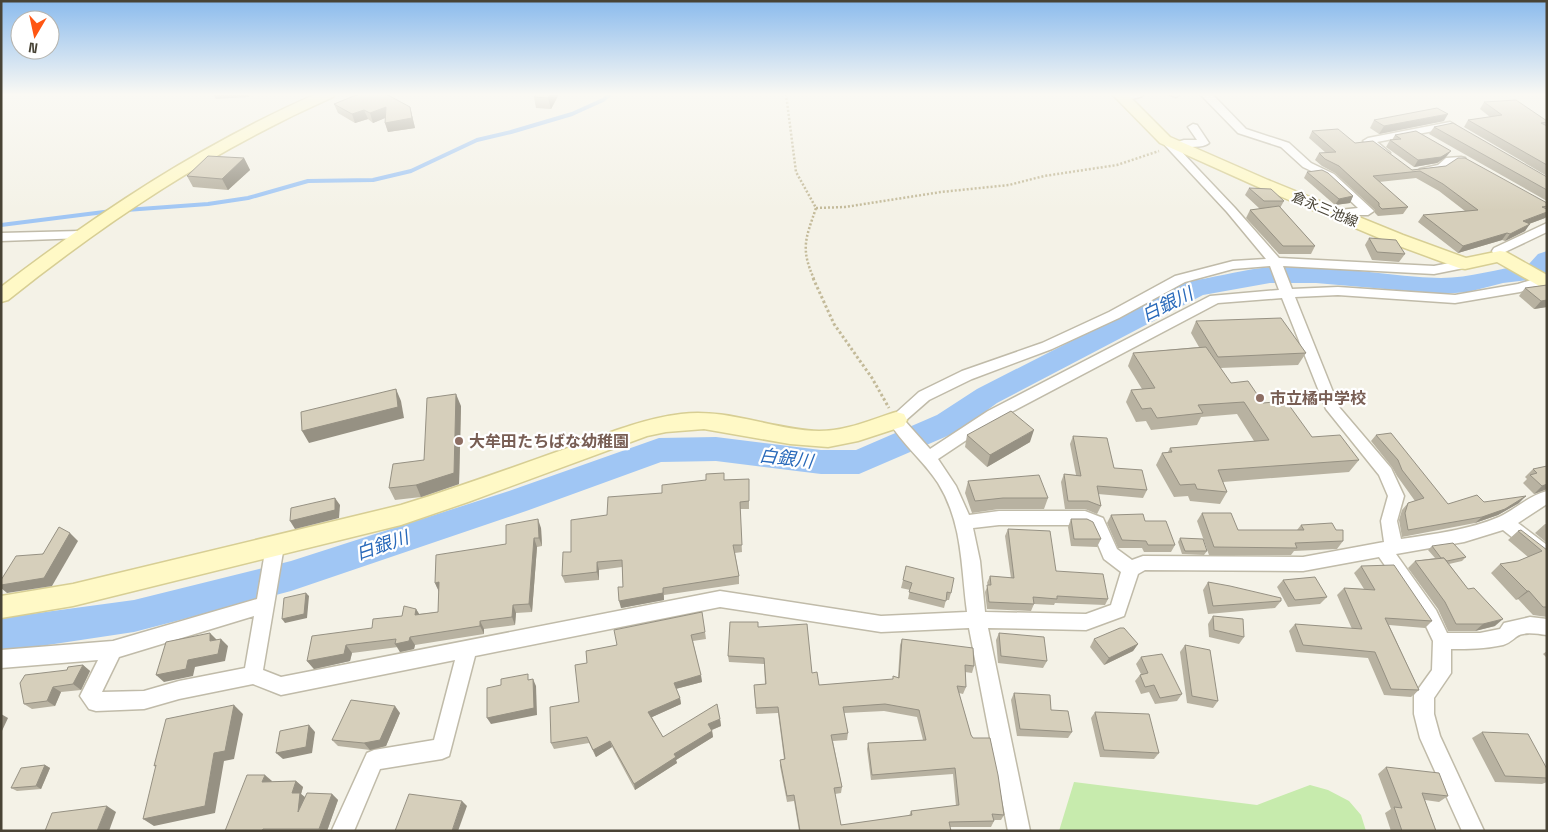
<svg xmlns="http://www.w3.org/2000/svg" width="1548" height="832" font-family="'Space Grotesk','Noto Sans JP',sans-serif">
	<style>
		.green { fill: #c7ebad }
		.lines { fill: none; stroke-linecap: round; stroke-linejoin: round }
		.stream { stroke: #a0c6f4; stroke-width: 4 }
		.river { fill: #a0c6f4; fill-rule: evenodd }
		.street-casing { stroke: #c0bba9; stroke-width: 3 }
		.secondary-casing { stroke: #d7ce94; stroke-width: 3 }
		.path-far1 { stroke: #c3ba99; stroke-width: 2.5; stroke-dasharray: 2 2; stroke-linecap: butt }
		.path { stroke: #c3ba99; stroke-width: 3; stroke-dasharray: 2.5 2.5; stroke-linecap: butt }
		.street { fill: #fff; fill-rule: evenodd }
		.secondary { fill: #fff9c6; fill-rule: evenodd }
		.wall { fill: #b8b2a1; fill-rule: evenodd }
		.shaded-wall { fill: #969183 }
		.building { fill: #d6cfbb; stroke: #969183; fill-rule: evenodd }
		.education-dot { fill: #8d6e63; stroke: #fff; stroke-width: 2 }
		.labels { text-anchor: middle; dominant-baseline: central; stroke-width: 4.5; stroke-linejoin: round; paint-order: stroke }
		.far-street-label { font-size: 14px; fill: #484335; stroke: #fff }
		.education-label { font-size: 16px; font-weight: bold; fill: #785e54; stroke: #fff; text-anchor: start }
		.water-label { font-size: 18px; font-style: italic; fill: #2869ba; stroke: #fff }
	</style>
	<rect width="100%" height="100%" fill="#f4f2e7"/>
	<!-- green -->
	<path class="green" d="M1074,782L1257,805L1310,785L1328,790L1349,801L1361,815L1366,831H1059Z"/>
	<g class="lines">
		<!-- stream -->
		<g class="stream">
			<path d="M126,210L208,204L248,198L308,181L373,180L411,171L477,140L511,132L572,114L603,100L610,94"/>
			<path d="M1,225L112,211"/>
		</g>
		<!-- river -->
		<path class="river" d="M1547,251V274L1544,278L1503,283L1468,292L1442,294L1316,283H1270L1203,295L997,403L959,431L859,474H821L716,461L661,462L529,510L291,591L134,632L1,652V618L134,600L291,561L509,491L659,438L716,437L821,450H856L937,415L977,389L1187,282L1196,280C1221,276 1246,269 1271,267C1328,263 1385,277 1441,278C1471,278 1499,268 1528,265L1538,254Z"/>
		<defs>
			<g id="street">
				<path d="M1118,94H1145C1139,99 1126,100 1119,98Z"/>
				<path d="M1168,94H1181L1176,97Z"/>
				<path d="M1200,94L1213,95L1246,129L1289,143L1311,163L1334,174L1374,211L1368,215H1330L1328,213L1330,211L1358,208L1326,178L1303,167L1281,147L1238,133Z"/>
				<path d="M1450,122L1455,125L1454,127L1377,142L1390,153L1385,156L1363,141L1368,138Z"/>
				<path d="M1193,124L1197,125L1209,143C1202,149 1189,145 1179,149L1235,208L1279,258L1434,266L1465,260L1471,264L1469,267L1434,274L1283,266L1292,289L1338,287L1455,295L1518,284L1547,275V283L1520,292L1455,303L1338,295L1295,297L1339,407L1391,468L1404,496L1397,521L1401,539C1434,534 1469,530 1499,517C1516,509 1528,496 1547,491V504L1518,523L1547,545V562L1541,560L1503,530L1464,542L1396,554L1436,610L1447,633H1480L1500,629L1504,623L1530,617L1547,619V635C1537,634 1524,631 1516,637C1511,641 1509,643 1503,645C1485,649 1469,649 1451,649V673L1434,698V714L1440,736L1484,831H1462L1420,738L1414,714V695L1432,670L1433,641L1424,622L1379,557L1303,571L1145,570L1138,574L1124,616L1086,630L988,628L1030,831H1008L969,628L881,632L720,607L475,656L449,756L442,759L380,769L354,831L332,830L367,753L374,750L434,740L455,660L281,695L253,684L179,699L144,709L96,711L89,709L80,696L98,660L1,668V650L113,641L257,599L266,546L269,541L275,539L281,541L284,546L263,670L281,677L720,591L881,616L967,612C961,568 963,523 938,483C924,461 901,443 888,420L919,392L962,371L1042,343L1109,312L1175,276L1233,261L1266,259L1227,212L1160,140L1165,137L1174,143L1184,140H1197L1188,127ZM1270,266L1279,290L1210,296L988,411L930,449L905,421L929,400L972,379L1052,349L1119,318L1185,282L1233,269ZM1282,298L1326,409L1379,475L1388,496L1381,521L1384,542L1303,557L1143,556L1132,560L1117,549L1103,518L1085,511H999L969,515L956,486L938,459L998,419L1218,303ZM999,525H1084L1091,528L1104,559L1121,572L1111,605L1086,614L985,612L980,561L973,528ZM254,616L245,668L179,681L144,691L102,692L119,657Z"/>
				<path d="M1461,157L1465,158L1466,160L1465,162L1453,163L1445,170L1424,174L1418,171L1420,169L1438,165L1446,158Z"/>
				<path d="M1547,223V232L1505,252L1506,256L1504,259L1500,260L1496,259L1492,251L1494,248Z"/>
				<path d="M80,231L86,235L84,238L1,241V233Z"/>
			</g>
			<g id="secondary">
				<path d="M316,94H335L333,97C212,151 111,218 8,300L1,302V287C100,211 202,144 316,94Z"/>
				<path d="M1112,94H1127L1170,137L1268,180L1403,235L1466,258L1500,251L1506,252L1547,275V289L1541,287L1497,262L1465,269L1459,268L1391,243L1256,186L1160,143Z"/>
				<path d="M896,412L904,414L907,420L904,426L858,441L828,447L790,444L704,429L666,432L647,436L468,502L401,525L73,606L1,618V596L73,584L401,505C456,488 511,468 565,449C603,435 641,419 681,414C728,408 773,430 819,431C847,431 870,420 896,412Z"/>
			</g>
		</defs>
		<!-- street casing -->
		<use href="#street" class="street-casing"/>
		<!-- secondary casing -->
		<use href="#secondary" class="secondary-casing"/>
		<!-- path-far1 -->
		<g class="path-far1">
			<path d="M786,94L796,172L816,208C806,238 800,248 814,279"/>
			<path d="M816,208L845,207L941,192L1009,185L1044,176L1117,165L1159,151"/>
		</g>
		<!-- path -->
		<path class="path" d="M813,278L834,324L872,378L889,408"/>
		<!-- street -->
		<use href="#street" class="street"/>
		<!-- secondary -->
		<use href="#secondary" class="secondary"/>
	</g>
	<!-- wall -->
	<g class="wall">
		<path d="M213,94H250L249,97L216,99Z"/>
		<path d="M558,96L551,109L536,108L534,97Z"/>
		<path d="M1484,102L1547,121V176L1464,127L1468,120L1490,117L1480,109Z"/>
		<path d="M334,104L410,107L415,128L388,132L385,123V118L373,123L368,119L355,123L338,113Z"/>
		<path d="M1374,120L1444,121L1379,134L1370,128Z"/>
		<path d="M1434,127L1547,177V201L1429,134Z"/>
		<path d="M1312,131L1355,143L1412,170L1446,166L1547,203V216L1545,218L1529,224L1525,231L1505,241L1502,240L1458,253L1418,222L1423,215L1465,211L1439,191L1416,178L1379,182L1408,207L1403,214L1378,216L1375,213V210L1335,173L1322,166L1315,160L1319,153H1326L1309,138Z"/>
		<path d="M1395,135L1446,157L1437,163L1414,167L1386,147L1390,140H1392Z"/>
		<path d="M244,158L250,170L228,190L193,187L187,176Z"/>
		<path d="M1307,172L1353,196L1350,203L1335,205L1304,178Z"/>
		<path d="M1249,188L1284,201L1280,208L1315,246L1311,254H1279L1246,218L1250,210L1260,209L1245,195Z"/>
		<path d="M1369,238L1405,254L1399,262L1372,260L1365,245Z"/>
		<path d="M1547,285V307L1534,309L1519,296L1525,288Z"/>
		<path d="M1196,321L1306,353L1298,365L1220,368L1231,383L1263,403L1312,437L1359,460L1349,472L1223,482L1227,492L1220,504L1190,501L1188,496L1174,497L1156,465L1162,453L1168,452L1170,448L1254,441L1237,414L1201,417L1197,425L1151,430L1146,421L1136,422L1126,402L1131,390L1142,389L1128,366L1133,353L1199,347L1191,333Z"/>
		<path d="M461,406L459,484L421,497L395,500L389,488L424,460Z"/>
		<path d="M967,435L1030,442L987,467L965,447Z"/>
		<path d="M1376,435L1448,504L1484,502L1519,503L1498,515L1475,523L1402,537L1399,520L1402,510L1408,503L1415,501L1397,476L1392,467L1371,441Z"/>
		<path d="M1073,436L1114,468L1147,490L1143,498L1098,494L1101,506L1097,514L1085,509H1065L1061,482L1064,474L1076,475L1070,444Z"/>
		<path d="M1547,466V489L1534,494L1523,483L1527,479L1525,477L1533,469Z"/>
		<path d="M749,479V509H740L742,552L735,553L739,576V584L664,595V600L621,608L623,587L622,567L599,570V580L565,583L562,576L571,552L662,493L724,480Z"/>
		<path d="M968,481L1048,498L1044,509H999L972,513L965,493Z"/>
		<path d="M1202,513L1238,530H1297L1301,525L1343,541L1337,549L1294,551L1291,555H1209L1197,521Z"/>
		<path d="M1111,515L1145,521L1175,545L1171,552H1144L1142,548H1118L1107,523Z"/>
		<path d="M1071,519L1101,539L1097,547L1071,546L1068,527Z"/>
		<path d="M1545,524H1547V543L1535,533Z"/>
		<path d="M541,528L542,546L537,547L532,612L516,613L515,625L484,629V634L415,645L414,649L400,652L398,647L352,653L350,661L314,669L307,661L372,628L402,616L416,609L419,614L438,612L439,591L435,583L506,544Z"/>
		<path d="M1008,529L1056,571L1108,599L1105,605L1055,603L1054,605L1034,604L1031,611L987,609L985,592L988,585L987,583L990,576L1011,578L1005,536Z"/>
		<path d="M1518,531L1547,550V617L1533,615L1518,599L1516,600L1491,573L1500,564L1518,561L1528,557L1508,540Z"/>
		<path d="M1180,538L1207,551L1204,555L1182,554L1178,542Z"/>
		<path d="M1432,546L1466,557L1462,561L1449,564L1495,626L1475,631H1448L1438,609L1408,568L1415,561L1435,558L1428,550Z"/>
		<path d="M1361,566L1432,621L1425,628L1389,625L1419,690L1411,697L1384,695L1368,658L1296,652L1289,631L1295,624L1352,629L1337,595L1344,588L1364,589L1354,573Z"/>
		<path d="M903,580L951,593L949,600H946L944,608L908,599L910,590L901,588Z"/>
		<path d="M1283,580L1327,597L1320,604L1288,607L1277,587Z"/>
		<path d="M1208,582L1281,601L1275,608L1208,614L1203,590Z"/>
		<path d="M1213,616L1244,637L1239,644L1209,637L1208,624Z"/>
		<path d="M758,627L812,673L819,685L892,680L898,677L900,645L902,639L974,666L972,673L965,672L966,687L963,694L959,693L971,735L1004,815L1001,820H993L994,821L991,827H950L951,831H799L794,801L787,802L780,766V760L784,759L778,713L756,714L754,685L765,684L764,664L729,662L728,656ZM884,711L917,717L923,740L868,743L867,749L871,780L953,774L956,806L911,811L909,816L841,825L835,794L841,793L842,787L833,741L847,740L848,733L844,713Z"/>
		<path d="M705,632L706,639L693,641L702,682L676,689L680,698L681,704L652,717L663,737L720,719L721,726L712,730L713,737L676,760L677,763L635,790L612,747L596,757L589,743L554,749L551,743L579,702L587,663L586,651Z"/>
		<path d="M999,633L1047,661L1043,668L998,663L996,640Z"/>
		<path d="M1094,639L1138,644L1133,651L1104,665L1090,647Z"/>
		<path d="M1185,645L1218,701L1213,708L1187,703L1180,652Z"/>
		<path d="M1547,651V658L1543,654Z"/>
		<path d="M1141,657L1182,694L1177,701L1155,704L1149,692L1141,694L1135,681L1140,675L1141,674L1136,664Z"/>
		<path d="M83,665L90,671L81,690L61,692L55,706L32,709L24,704L67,670Z"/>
		<path d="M1014,693L1051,710L1072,732L1068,738L1017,736L1011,700Z"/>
		<path d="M1095,712L1159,753L1154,759L1100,757L1091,718Z"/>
		<path d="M400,713L386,746L370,750L338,746L332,740Z"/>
		<path d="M1482,732L1547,769V782L1542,784L1495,782L1472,738Z"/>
		<path d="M45,765L50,768L41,789L17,791L11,788Z"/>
		<path d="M1386,767L1448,796L1439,802L1425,800L1436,831H1391L1385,813L1391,809L1378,774Z"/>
		<path d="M272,781L271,782L296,781L303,787L301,794L305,797L332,794L338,800L327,831H225Z"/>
	</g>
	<!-- shaded-wall -->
	<g class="shaded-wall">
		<path d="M551,94H557L558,96L551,109L548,98Z"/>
		<path d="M386,107L390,116L373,123L370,113Z"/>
		<path d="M410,107L415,128L388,132L385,123Z"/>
		<path d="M364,110L368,119L355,123L352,114Z"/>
		<path d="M1448,114L1444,121L1379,134L1384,126Z"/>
		<path d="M1451,151L1446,157L1437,163L1414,167L1418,160Z"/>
		<path d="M244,158L250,170L228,190L222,179Z"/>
		<path d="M1353,196L1350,203L1335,205L1339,199Z"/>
		<path d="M1547,212V216L1545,218L1518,228L1523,221Z"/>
		<path d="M1530,224L1525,231L1505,241L1510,234Z"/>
		<path d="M1507,233L1502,240L1458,253L1463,246Z"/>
		<path d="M1547,300V307L1534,309L1541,301Z"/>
		<path d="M396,389L401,401L404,418L309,443L302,431Z"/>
		<path d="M456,394L461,406L459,484L421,497L416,485Z"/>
		<path d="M1034,430L1030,442L987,467L990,455Z"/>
		<path d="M1547,484V489L1534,494L1542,486Z"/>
		<path d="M1526,496L1519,503L1498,515L1475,523L1482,517Z"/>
		<path d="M335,498L340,505L339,518L295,529L290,521Z"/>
		<path d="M538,519L541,528L542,546L539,538Z"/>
		<path d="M70,533L78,541L52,586L7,593L1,588V585Z"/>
		<path d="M534,538L537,547L532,612L529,604Z"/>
		<path d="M597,562L599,570V580L597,572Z"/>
		<path d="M439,582V592L435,583Z"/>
		<path d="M663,588L664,600L621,608L619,601Z"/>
		<path d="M1527,591H1529L1518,599L1516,600Z"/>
		<path d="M306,593L309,596L307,618L285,623L282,619Z"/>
		<path d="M513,605L516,613L515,625L512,617Z"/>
		<path d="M416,609L421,617L415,615Z"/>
		<path d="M1503,619L1495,626L1475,631L1483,624Z"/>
		<path d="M480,621L484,629V634L480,626Z"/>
		<path d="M210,633L217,640L210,641Z"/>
		<path d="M410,637L415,645L414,649L400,652L395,644Z"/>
		<path d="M221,639L228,646L225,661L195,667L193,676L164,682L156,675L188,660Z"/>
		<path d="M1138,644L1133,651L1104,665L1109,658Z"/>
		<path d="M346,645L352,653L350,661L314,669L307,661Z"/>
		<path d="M83,665L90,671L81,690L73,684Z"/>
		<path d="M701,675L702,682L675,689L674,683Z"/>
		<path d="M533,679L536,686L537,715L491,724L487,718Z"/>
		<path d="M53,687L61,692L55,706L47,701Z"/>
		<path d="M680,698L681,704L650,718L648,712Z"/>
		<path d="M234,705L243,714L234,759L224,761L215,813L154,826L143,819L214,753Z"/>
		<path d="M395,706L400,713L386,746L370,750L364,743Z"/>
		<path d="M1,714L8,718L1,733Z"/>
		<path d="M720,719L721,726L709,731L708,724Z"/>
		<path d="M309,725L315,732L312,753L283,759L276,753Z"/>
		<path d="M712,731L713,737L676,760L677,763L635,790L634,784L674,754Z"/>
		<path d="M610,741L612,747L596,757L593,750Z"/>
		<path d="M45,765L50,768L41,789L36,786Z"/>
		<path d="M265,775L272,781L269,788L262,782Z"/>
		<path d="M296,781L303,787L301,794L307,799L298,812L292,793Z"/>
		<path d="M332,794L338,800L327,831H321L319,829Z"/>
		<path d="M462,801L467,806L458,831H452Z"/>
		<path d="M107,806L116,812L109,831H97Z"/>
	</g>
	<!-- building -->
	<g class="building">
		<path d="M359,94H386L410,107L412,118L385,123L386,107L370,113L364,110L352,114L334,104Z"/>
		<path d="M536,94H551L548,98L534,97Z"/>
		<path d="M1516,100L1547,121V122L1541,123L1547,126V165L1468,120L1502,115L1484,102Z"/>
		<path d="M1437,108L1448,114L1384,126L1374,120Z"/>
		<path d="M1453,123L1547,177V190L1434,127Z"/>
		<path d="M1338,129L1355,143L1373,141L1412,170L1446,166L1458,158H1465L1547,203V206L1542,207L1547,209V212L1523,221L1530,224L1510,234L1507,233L1463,246L1423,215L1478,210L1443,184L1420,171L1373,176L1408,207L1382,209L1379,206V203L1339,166L1325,159L1319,153L1336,152L1312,131Z"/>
		<path d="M1416,131L1451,151L1441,157L1418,160L1390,140L1401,139L1395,135Z"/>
		<path d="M208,156L244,158L222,179L187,176Z"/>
		<path d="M1322,170L1328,173L1353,196L1339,199L1307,172Z"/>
		<path d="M1249,188L1271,189L1284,201H1264Z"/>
		<path d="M1279,206L1315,246H1283L1250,210Z"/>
		<path d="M1369,238L1396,240L1405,254L1377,252Z"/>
		<path d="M1547,285V300L1541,301L1525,288Z"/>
		<path d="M1281,318L1306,353L1218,357L1196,321Z"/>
		<path d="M1206,347L1231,383L1248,381L1263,403L1286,401L1312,437L1340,435L1359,460L1218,470L1227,492L1197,489L1195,484L1180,485L1162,453L1172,452L1170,448L1269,440L1244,402L1198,405L1203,413L1157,418L1151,408L1142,409L1131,390L1155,388L1133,353Z"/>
		<path d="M396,389L398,407L302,431L301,412Z"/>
		<path d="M456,394L454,473L416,485L389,488L393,464L424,460L427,398Z"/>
		<path d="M1011,411L1034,430L990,455L967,435Z"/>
		<path d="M1391,433L1448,504L1477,495L1484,502L1526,496L1505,509L1482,517L1408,530L1405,513L1408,503L1424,498L1402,470L1398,460L1376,435Z"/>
		<path d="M1073,436L1107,438L1114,468L1142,470L1147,490L1097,486L1101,506L1088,501H1068L1064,474L1081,476Z"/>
		<path d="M1547,466V484L1542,486L1530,475L1537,473L1533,469Z"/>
		<path d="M724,473V480L749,479V501L740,502L742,545H733L739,576L663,588V593L619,601L618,587H623L622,560L597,562V572L562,576L563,552H571V520L607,515L608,497L662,493V485L706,480V474Z"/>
		<path d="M1039,475L1048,498H1003L975,501L968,481Z"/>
		<path d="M335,498V510L290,521L291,508Z"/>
		<path d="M1202,513H1231L1238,530H1304L1301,525L1332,523L1336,530H1343V541L1295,543L1297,548L1214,547Z"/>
		<path d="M1143,514L1145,521H1166L1175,545H1148L1146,541L1122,540L1111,515Z"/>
		<path d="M538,519L539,538H534L529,604L513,605L512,617L480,621V626L410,637L409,641L395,644L396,639L346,645L344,654L307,661L312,636L372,628L373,619L402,616L404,606L416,609L415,615L438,612L439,582L435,583L436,555L506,544V525Z"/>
		<path d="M1071,519H1087L1093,522L1101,539H1074Z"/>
		<path d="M59,527L70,533L44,578L1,585V580L16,556L43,554Z"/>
		<path d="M1008,529L1050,531L1056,571L1103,574L1108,599L1057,596V599L1033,597L1034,604L989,602L987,585H991L990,576L1014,578Z"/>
		<path d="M1521,530L1547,550V607H1543L1529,591H1527L1500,564L1518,561L1542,551L1518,531Z"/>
		<path d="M1180,538L1203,539L1207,551H1185Z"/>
		<path d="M1453,543L1466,557L1447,561L1444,558H1441L1432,546Z"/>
		<path d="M1444,558L1468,589L1474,588L1503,619L1483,624H1456L1445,602L1415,561Z"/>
		<path d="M1394,565L1432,621L1385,618L1419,690L1391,689L1375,652L1303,645L1295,624L1362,629L1344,588L1375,590L1361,566Z"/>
		<path d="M906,566L954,578L951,593L947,592L946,601L909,592L912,583L903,580Z"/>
		<path d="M1315,577L1327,597L1295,600L1283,580Z"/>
		<path d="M1208,582L1230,586L1281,598V601L1213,606Z"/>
		<path d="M306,593L304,614L282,619L284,598Z"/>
		<path d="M702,612L705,632L691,635L701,675L674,683L680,698L648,712L663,737L717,704L720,719L708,724L712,731L674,754L676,757L634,784L610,741L593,750L587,737L551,743L550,707L579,702L575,665L587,663L586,651L617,645L614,630Z"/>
		<path d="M1213,616L1243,619L1244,637L1214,630Z"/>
		<path d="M730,622H758V627L807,624L812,673L817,672L819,685L893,679V676L899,678L902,639L973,648L974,666L965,665L966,687L957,686L971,735L973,738H990L998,775L1004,815L992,814L994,821L949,822L951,831H800L794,795L787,796L780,760L785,759L778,707L756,708L754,685L766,684L764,658L728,656ZM885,704L919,710L926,740L868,743L872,775L955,768L959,805L911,811L912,815L841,825L834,788L842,787L831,735L848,733L843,707Z"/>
		<path d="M1120,628H1124L1138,644L1109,658L1094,639Z"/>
		<path d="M210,633V641L221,639L218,654L188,660L186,669L156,675L166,642Z"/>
		<path d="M999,633L1044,637L1047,661L1001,656Z"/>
		<path d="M1185,645L1210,650L1218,701L1192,696Z"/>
		<path d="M1162,654L1182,694L1160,698L1154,685L1145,687L1140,675L1148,673L1141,657Z"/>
		<path d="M83,665L73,684L53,687L47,701L24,704L20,683L25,675L67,670L68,667Z"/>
		<path d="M528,674V680L533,679L534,708L487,718V688L501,685V679Z"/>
		<path d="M1014,693L1050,695L1051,710L1068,711L1072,732L1020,729Z"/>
		<path d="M351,700L395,706L380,740L364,743L332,740Z"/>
		<path d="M234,705L225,751L214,753L205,806L143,819L156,765L154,766L166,719Z"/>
		<path d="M1095,712L1149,714L1159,753L1104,750Z"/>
		<path d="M309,725L306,747L276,753L280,731Z"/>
		<path d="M1482,732L1528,734L1547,769V778L1505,776Z"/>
		<path d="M45,765L36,786L11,788L21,768Z"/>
		<path d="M1386,767L1439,773L1448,796L1422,793L1436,831H1402L1394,807L1402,808Z"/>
		<path d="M247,775H265L262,782L296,781L292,793H300L298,812L307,793L332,794L319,829H263L262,831H225Z"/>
		<path d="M409,794L462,801L452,831H395Z"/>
		<path d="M107,806L97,831H45L52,813Z"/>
	</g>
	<!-- sky -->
	<linearGradient id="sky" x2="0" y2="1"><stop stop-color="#8bbbed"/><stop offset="0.45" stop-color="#faf9f4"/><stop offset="1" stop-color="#faf9f4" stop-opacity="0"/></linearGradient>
	<rect width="1548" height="210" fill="url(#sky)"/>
	<!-- markers -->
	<g class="education-dot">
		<circle cx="1260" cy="398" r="5"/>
		<circle cx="459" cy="441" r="5"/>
	</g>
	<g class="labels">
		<!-- far-street labels -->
		<g class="far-street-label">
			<text transform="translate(1325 209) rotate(23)">倉永三池線</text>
		</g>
		<!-- education labels -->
		<g class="education-label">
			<text x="1270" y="398">市立橘中学校</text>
			<text x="469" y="441">大牟田たちばな幼稚園</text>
		</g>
		<!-- water labels -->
		<g class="water-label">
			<text transform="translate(1167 304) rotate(-26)">白銀川</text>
			<text transform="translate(786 458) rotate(7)">白銀川</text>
			<text transform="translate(382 545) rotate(-19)">白銀川</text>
		</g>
	</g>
	<!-- border -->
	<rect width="1548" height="832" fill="none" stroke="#484335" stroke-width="5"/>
	<!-- north arrow -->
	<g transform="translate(35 35) rotate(189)"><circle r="24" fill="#ffffff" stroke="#b6b4ae"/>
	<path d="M0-4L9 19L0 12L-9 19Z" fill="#ff5613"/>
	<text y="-8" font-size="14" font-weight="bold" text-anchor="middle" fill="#484335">N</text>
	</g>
</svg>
